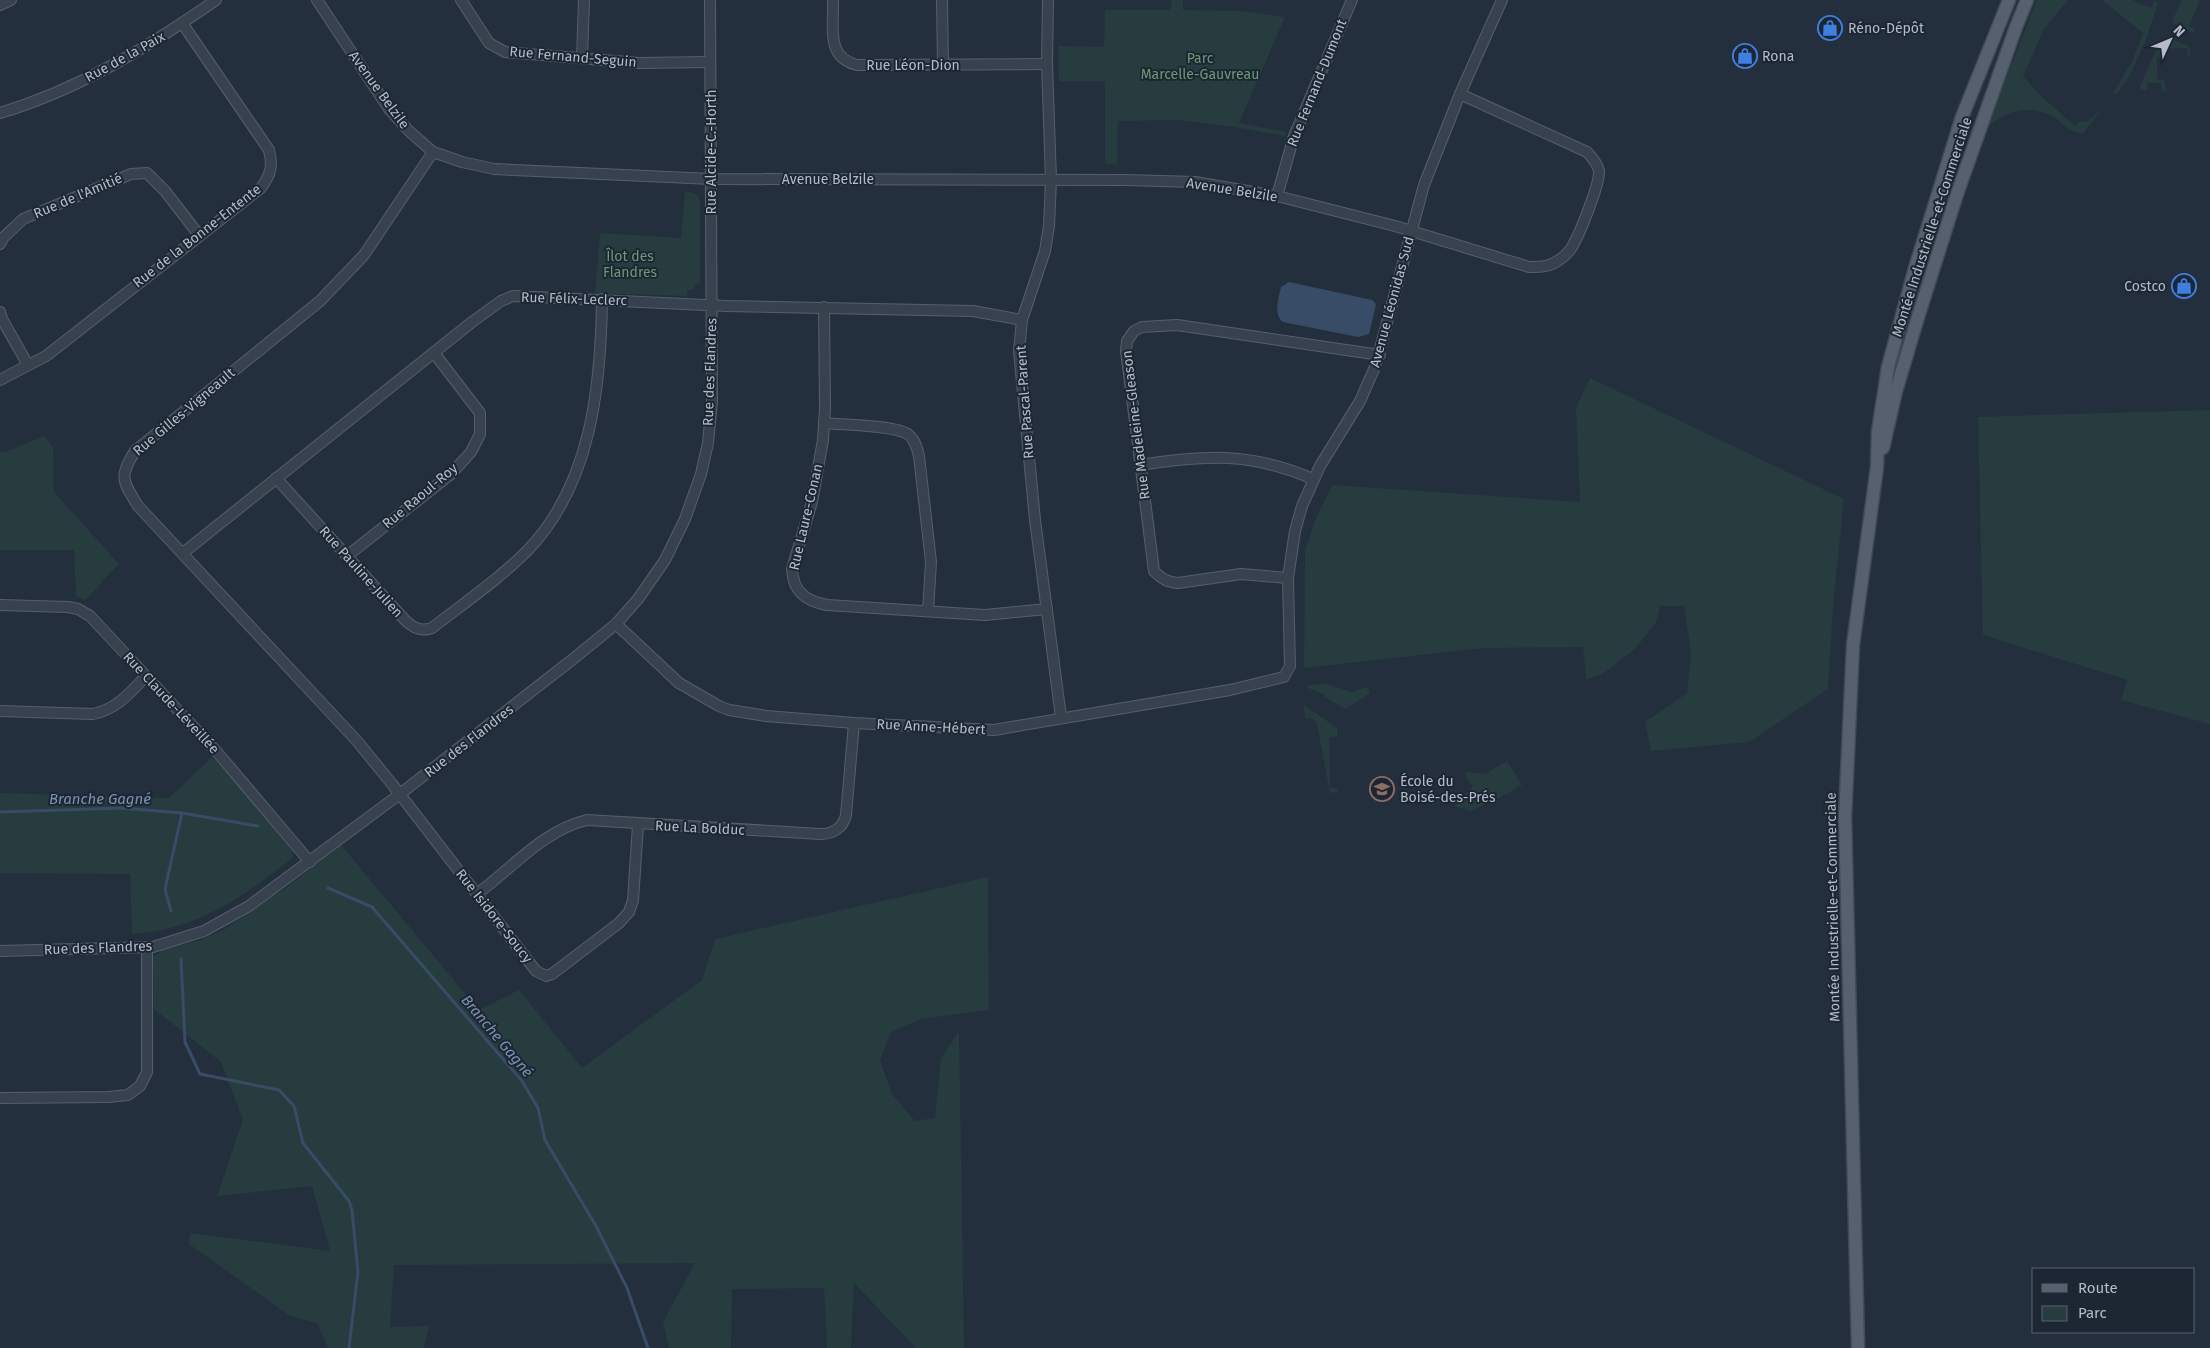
<svg xmlns="http://www.w3.org/2000/svg" width="2210" height="1348" font-family="'Fira Sans',sans-serif">
	<style>
		.green { fill: #263c3f }
		.water { fill: #394c67 }
		.lines { fill: none; stroke-linecap: round; stroke-linejoin: round }
		.stream { stroke: #394c67; stroke-width: 3 }
		.minor-casing { stroke: #565f6c; stroke-width: 12 }
		.major-casing { stroke: #414a57; stroke-width: 15 }
		.minor { stroke: #38414e; stroke-width: 10 }
		.major { stroke: #56606e; stroke-width: 12 }
		.labels { text-anchor: middle; dominant-baseline: central; stroke-width: 4; stroke-linejoin: round; paint-order: stroke }
		.poi-label { font-size: 14px; fill: #b4bcc9; stroke: #1d2633; text-anchor: start }
		.street-label { font-size: 14px; fill: #b4bcc9; stroke: #1d2633 }
		.park-label { font-size: 14px; fill: #6b9a76; stroke: #1d2633 }
		.water-label { font-size: 15px; font-style: italic; fill: #7c92b1; stroke: #1d2633 }
	</style>
	<rect width="100%" height="100%" fill="#242f3e"/>
	<!-- green -->
	<g class="green">
		<path d="M1172,0H1183V10L1242,11L1285,17L1239,123L1287,132L1285,136L1234,127L1178,120L1118,121L1117,165L1105,163V81H1059L1058,46L1104,47L1105,10H1170Z"/>
		<path d="M2037,0H2068L2044,29L2023,76L2040,95L2075,126L2080,121L2087,122L2103,108L2083,133C2070,135 2063,122 2053,117C2033,105 2007,109 1991,125L1988,124Z"/>
		<path d="M2102,0H2132L2151,8L2155,0L2158,3L2145,42L2128,79L2116,95L2113,93L2132,62L2143,33Z"/>
		<path d="M2182,0H2200L2189,26L2195,29L2194,33L2174,24L2173,19Z"/>
		<path d="M2168,38L2189,46L2191,55L2188,56L2187,48L2165,49L2164,57H2157V79L2165,81V91H2162L2161,83H2147V91L2141,90L2140,86L2159,44Z"/>
		<path d="M685,192C693,192 697,193 700,201V283L696,284L693,289L687,291V296L595,293L600,233L681,238Z"/>
		<path d="M1590,378L1844,499L1833,606L1828,689L1749,742L1651,751L1645,722L1687,693L1691,652L1684,606H1660L1656,622L1635,649L1601,675L1586,679L1583,647L1483,648L1304,668L1305,551L1314,523L1332,485L1580,502L1576,408Z"/>
		<path d="M2210,410V724L2121,700L2127,680L1983,635L1978,417Z"/>
		<path d="M44,436L53,447L54,492L119,564L85,600L76,596L74,550H0V452L8,451Z"/>
		<path d="M1326,684L1352,692L1368,687L1370,693L1346,709L1324,697V694L1308,688V685Z"/>
		<path d="M1304,705L1337,728V736L1329,738L1330,788H1337L1338,792L1330,793L1317,724L1313,719L1305,718Z"/>
		<path d="M212,757L256,804L292,850L293,857C285,865 274,872 265,879C225,909 183,931 132,934L130,874L0,873V793L169,798Z"/>
		<path d="M1507,761L1522,785L1499,798L1470,811L1454,806L1473,786L1467,779L1465,772L1485,774Z"/>
		<path d="M341,845L479,1010L519,990L582,1068L702,980L715,939L988,877L989,1010L921,1019L891,1032L880,1060L892,1094L915,1121L935,1118L941,1058L959,1031L964,1348H916L854,1283L851,1348H827L824,1288L732,1289L731,1348H669L663,1322L695,1263L394,1265L390,1327L429,1326L424,1348H328L317,1323L290,1316L189,1244L190,1233L330,1251L312,1186L217,1196L243,1120L221,1062L154,1009L153,957L164,949L201,940L225,929L287,887Z"/>
	</g>
	<!-- water -->
	<path class="water" d="M1289,282L1372,300L1376,304L1369,334L1358,337L1283,322C1273,314 1279,297 1281,287Z"/>
	<g class="lines">
		<!-- stream -->
		<g class="stream">
			<path d="M0,812L122,808L182,813L258,826"/>
			<path d="M328,888L372,907L522,1081L538,1108L545,1140L596,1226L627,1288L648,1348"/>
			<path d="M171,911L165,889L182,813"/>
			<path d="M181,959L185,1042L200,1074L279,1090L294,1106L303,1143L349,1201L352,1210L358,1272L349,1348"/>
		</g>
		<defs>
			<g id="minor">
				<path d="M317,0L389,109L409,131L433,152L462,162L494,169L712,179L1125,180L1195,182L1277,196L1395,226L1529,267C1540,267 1550,267 1559,260C1562,258 1567,254 1570,250C1578,239 1600,184 1599,171C1597,163 1593,158 1587,152L1460,94"/>
				<path d="M461,0L489,43L505,52L639,63L710,62"/>
				<path d="M833,0C834,26 825,57 857,65L1047,64"/>
				<path d="M942,0L943,64"/>
				<path d="M1048,0L1047,64L1051,180L1049,226L1045,251L1022,320L1019,351L1035,520L1061,717"/>
				<path d="M0,5L11,0"/>
				<path d="M582,58L584,0"/>
				<path d="M0,113C80,89 148,47 216,0"/>
				<path d="M433,152L364,255L320,301L135,451C119,477 122,480 138,506L357,741L392,784L536,971L546,976L552,974L619,923L629,912L633,900L638,825"/>
				<path d="M1277,196L1294,136L1352,0"/>
				<path d="M0,244L3,238L23,219L131,174L147,173L165,191L199,235"/>
				<path d="M824,307L825,407L823,440L812,502L792,569C793,591 805,601 827,605L985,615L1047,609"/>
				<path d="M0,312L2,319L28,365"/>
				<path d="M0,380L46,356L261,188C271,174 273,166 269,150L182,23"/>
				<path d="M824,423C842,425 897,425 909,435C915,440 917,448 919,456L931,562L928,611"/>
				<path d="M1140,465C1206,455 1251,452 1313,479"/>
				<path d="M276,478L405,620C413,628 421,632 432,628C464,603 498,580 527,551C591,485 601,387 602,299"/>
				<path d="M183,553L472,322L501,301L513,296L727,306L973,311L1022,320"/>
				<path d="M347,556L451,474L471,452L480,434V413L434,353"/>
				<path d="M1288,578L1241,574L1178,583C1167,582 1162,579 1154,571L1126,351L1127,341L1134,331L1142,327L1177,325L1380,355"/>
				<path d="M0,605L68,607L78,609L90,616L217,752L310,862"/>
				<path d="M616,624L679,683L719,706L729,710L766,716L854,723L994,730L1230,690L1284,677L1290,666L1288,578L1295,531L1302,506L1320,466L1360,401L1375,367L1424,185L1460,94L1502,0"/>
				<path d="M0,711L93,714C117,709 130,693 146,676"/>
				<path d="M477,894C512,868 544,830 587,820L820,834C833,834 843,828 846,815L854,723"/>
				<path d="M0,951L153,947L204,931L249,906L400,794L573,659L616,624L638,599L665,560L685,519L701,474L708,443L712,401L710,0"/>
				<path d="M0,1098L109,1097L128,1095L140,1086L147,1072V948"/>
			</g>
			<g id="major">
				<path d="M1883,448L1896,391L1918,317L1957,194L2016,27L2027,0"/>
				<path d="M1858,1348L1845,817L1853,645L1877,467L1878,432L1888,367L1915,268L1962,117L2009,0"/>
			</g>
		</defs>
		<!-- minor casing -->
		<use href="#minor" class="minor-casing"/>
		<!-- major casing -->
		<use href="#major" class="major-casing"/>
		<!-- minor -->
		<use href="#minor" class="minor"/>
		<!-- major -->
		<use href="#major" class="major"/>
	</g>
	<!-- icons -->
	<defs>
		<symbol id="shop-ring" viewBox="-11 -11 22 22"><circle r="9.5" fill="#1d2633" stroke="#3f7fe0" stroke-width="1.5"/><path d="M-5-2.5h2.3a2.7 3.5 0 0 1 5.4 0H5L5.5 6h-11ZM-1.5-2.5h3a1.5 2.3 0 0 0-3 0Z" fill="#3f7fe0"/></symbol>
		<symbol id="school-ring" viewBox="-11 -11 22 22"><circle r="9.5" fill="#1d2633" stroke="#8d6e63" stroke-width="1.5"/><path d="M0-5L7-2L0 1L-7-2ZM-4 1L0 2.5L4 1V4Q0 6-4 4Z" fill="#8d6e63"/></symbol>
	</defs>
	<g fill-rule="evenodd">
		<use href="#shop-ring" x="1816" y="14" width="28" height="28"/>
		<use href="#shop-ring" x="1731" y="42" width="28" height="28"/>
		<use href="#shop-ring" x="2170" y="272" width="28" height="28"/>
		<use href="#school-ring" x="1368" y="775" width="28" height="28"/>
	</g>
	<g class="labels">
		<!-- poi labels -->
		<g class="poi-label">
			<text x="1848" y="28">Réno-Dépôt</text>
			<text x="1762" y="56">Rona</text>
			<text x="2166" y="286" text-anchor="end">Costco</text>
			<text x="1400" y="781">École du<tspan x="1400" dy="16">Boisé-des-Prés</tspan></text>
		</g>
		<!-- street labels -->
		<g class="street-label">
			<text transform="translate(125 57) rotate(-29)">Rue de la Paix</text>
			<text transform="translate(573 57) rotate(5)">Rue Fernand-Seguin</text>
			<text x="913" y="65">Rue Léon-Dion</text>
			<text transform="translate(1317 83) rotate(-68)">Rue Fernand-Dumont</text>
			<text transform="translate(379 90) rotate(54)">Avenue Belzile</text>
			<text transform="translate(711 152) rotate(-90)">Rue Alcide-C.-Horth</text>
			<text x="828" y="179">Avenue Belzile</text>
			<text transform="translate(1232 190) rotate(9)">Avenue Belzile</text>
			<text transform="translate(78 196) rotate(-23)">Rue de l'Amitié</text>
			<text transform="translate(1932 227) rotate(-72)">Montée Industrielle-et-Commerciale</text>
			<text transform="translate(197 236) rotate(-38)">Rue de la Bonne-Entente</text>
			<text transform="translate(574 299) rotate(2)">Rue Félix-Leclerc</text>
			<text transform="translate(1392 302) rotate(-75)">Avenue Léonidas Sud</text>
			<text transform="translate(710 372) rotate(-88)">Rue des Flandres</text>
			<text transform="translate(1025 402) rotate(-94)">Rue Pascal-Parent</text>
			<text transform="translate(184 412) rotate(-40)">Rue Gilles-Vigneault</text>
			<text transform="translate(1136 425) rotate(-97)">Rue Madeleine-Gleason</text>
			<text transform="translate(420 496) rotate(-40)">Rue Raoul-Roy</text>
			<text transform="translate(806 517) rotate(-77)">Rue Laure-Conan</text>
			<text transform="translate(361 572) rotate(48)">Rue Pauline-Julien</text>
			<text transform="translate(171 703) rotate(47)">Rue Claude-Léveillée</text>
			<text transform="translate(931 727) rotate(3)">Rue Anne-Hébert</text>
			<text transform="translate(469 741) rotate(-38)">Rue des Flandres</text>
			<text transform="translate(700 828) rotate(3)">Rue La Bolduc</text>
			<text transform="translate(1833 907) rotate(-91)">Montée Industrielle-et-Commerciale</text>
			<text transform="translate(494 916) rotate(52)">Rue Isidore-Soucy</text>
			<text transform="translate(98 948) rotate(-2)">Rue des Flandres</text>
		</g>
		<!-- park labels -->
		<g class="park-label">
			<text x="1200" y="58">Parc<tspan x="1200" dy="16">Marcelle-Gauvreau</tspan></text>
			<text x="630" y="256">Îlot des<tspan x="630" dy="16">Flandres</tspan></text>
		</g>
		<!-- water labels -->
		<g class="water-label">
			<text x="100" y="799">Branche Gagné</text>
			<text transform="translate(497 1036) rotate(50)">Branche Gagné</text>
		</g>
	</g>
	<!-- legend -->
	<rect x="2032" y="1268" width="162" height="65" fill="#1d2633" stroke="#59626f"/>
	<rect x="2042" y="1284" width="25" height="8" fill="#56606e" stroke="#59626f"/>
	<text x="2078" y="1293" font-size="15" fill="#b4bcc9">Route</text>
	<rect x="2042" y="1306" width="25" height="15" fill="#263c3f" stroke="#59626f"/>
	<text x="2078" y="1318" font-size="15" fill="#b4bcc9">Parc</text>
	<!-- north arrow -->
	<g transform="translate(2170 40) rotate(46)" stroke="#1d2633" stroke-width="4" paint-order="stroke">
	<path d="M0-4L9 19L0 12L-9 19Z" fill="#b4bcc9"/>
	<text y="-8" font-size="14" font-weight="bold" text-anchor="middle" fill="#b4bcc9">N</text>
	</g>
</svg>
